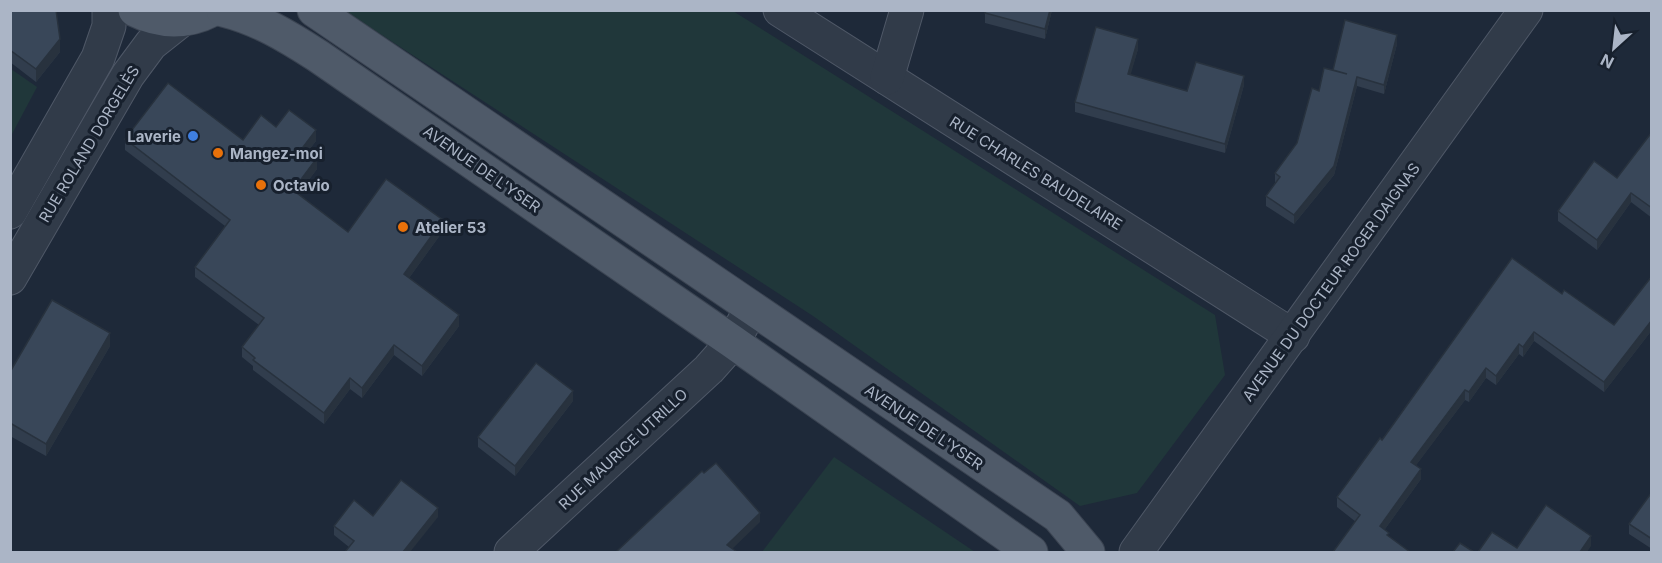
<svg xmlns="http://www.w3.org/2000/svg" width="1662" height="563" font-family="Inter,sans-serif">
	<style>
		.green { fill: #20373a }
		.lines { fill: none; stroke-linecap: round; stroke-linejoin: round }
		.minor-casing { stroke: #4f5867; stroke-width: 35 }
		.major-casing { stroke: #3b4452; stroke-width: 35 }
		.minor { stroke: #313b49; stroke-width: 33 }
		.major { stroke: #4f5a69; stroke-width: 33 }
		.wall { fill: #313d4d }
		.shaded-wall { fill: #28323e }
		.building { fill: #394759; stroke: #28323e; stroke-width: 1.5 }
		.shop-dot { fill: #3f7fe0; stroke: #17202d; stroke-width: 2 }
		.food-dot { fill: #e8710a; stroke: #17202d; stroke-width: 2 }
		.labels { text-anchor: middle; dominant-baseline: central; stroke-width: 6; stroke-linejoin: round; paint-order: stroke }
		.poi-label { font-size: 15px; font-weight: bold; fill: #abb5c6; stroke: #17202d; text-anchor: start }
		.street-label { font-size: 15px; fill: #abb5c6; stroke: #17202d }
	</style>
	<rect width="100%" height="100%" fill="#1e2939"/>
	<!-- green -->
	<g class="green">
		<path d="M345,11H733L1215,315L1225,375L1137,493L1080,506L813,316Z"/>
		<path d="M11,69L37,87L11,136Z"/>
		<path d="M834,457L975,552H762Z"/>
	</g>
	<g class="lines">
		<defs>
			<g id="minor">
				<path d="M780,10L1293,336"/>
				<path d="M887,78L907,10"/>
				<path d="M10,212L98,58L109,26V10"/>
				<path d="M10,278L128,75L151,44L180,21"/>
				<path d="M511,552L709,369L733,342L751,309"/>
				<path d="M1136,552L1526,10"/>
			</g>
			<g id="major">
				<path d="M135,10C161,23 185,24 212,10"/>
				<path d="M223,10C259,19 287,36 318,56L733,342L1031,552"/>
				<path d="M314,10L1058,516L1088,552"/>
			</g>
		</defs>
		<!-- minor casing -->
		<use href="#minor" class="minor-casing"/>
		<!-- major casing -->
		<use href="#major" class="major-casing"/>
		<!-- minor -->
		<use href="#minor" class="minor"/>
		<!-- major -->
		<use href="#major" class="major"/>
	</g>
	<!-- wall -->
	<g class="wall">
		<path d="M10,10L60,52L36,82L10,62Z"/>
		<path d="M1052,10L1045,39L985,23V13Z"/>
		<path d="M1397,44L1384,94L1357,86L1334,175L1294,224L1266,206V196L1275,183V173L1297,143L1319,91L1333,70Z"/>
		<path d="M1138,49L1130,75L1187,91L1244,85L1225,153L1075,112V102Z"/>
		<path d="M276,127L316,141L308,151L317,169L298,194L348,232L443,231L409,278L459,326L422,376L394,355L362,398L350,389L324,424L253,370V366L242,357V347L259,325L195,277V267L225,226L125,150V139L243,140Z"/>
		<path d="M1652,132V218L1631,202L1597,250L1558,221V211L1617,178Z"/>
		<path d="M1652,276V330L1604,392L1534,341L1523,357L1519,354L1496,385L1486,378L1469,402L1465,400L1416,465L1421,479L1385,529L1356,522L1337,507V497L1382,440L1562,294L1614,325Z"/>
		<path d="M110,346L46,456L10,436V372Z"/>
		<path d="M573,401L515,476L478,447V437Z"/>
		<path d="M1652,492V549L1629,534V524Z"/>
		<path d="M373,516L438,517L349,547L334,535V526Z"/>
	</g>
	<!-- shaded-wall -->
	<g class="shaded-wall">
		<path d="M1050,10H1052L1045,39V29Z"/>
		<path d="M1397,35V44L1384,94V85Z"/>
		<path d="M60,39V52L36,82V69Z"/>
		<path d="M1138,39V49L1128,84V74Z"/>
		<path d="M1244,76V85L1225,153V144Z"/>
		<path d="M1357,77V86L1334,175L1294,224V215Z"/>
		<path d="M316,130V141L303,157V147Z"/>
		<path d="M317,158V169L293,201V190Z"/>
		<path d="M1631,193V202L1597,250V240Z"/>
		<path d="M443,220V231L404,285V274Z"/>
		<path d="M459,315V326L422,376V366Z"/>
		<path d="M1652,320V330L1604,392V382Z"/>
		<path d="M1534,332V341L1523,357V347Z"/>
		<path d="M110,333V346L46,456V444Z"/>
		<path d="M1519,344V354L1496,385V376Z"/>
		<path d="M394,345V355L362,398V388Z"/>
		<path d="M1486,368V378L1469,402V392Z"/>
		<path d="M350,378V389L324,424V413Z"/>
		<path d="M1465,390V400L1411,472V462Z"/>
		<path d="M573,391V401L515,476V466Z"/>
		<path d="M1421,469V479L1380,536V526Z"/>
		<path d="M438,508V517L410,552H403Z"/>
		<path d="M760,513V522L729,552L727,545Z"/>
		<path d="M1591,536V546L1587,552H1580Z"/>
	</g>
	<!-- building -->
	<g class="building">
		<path d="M10,10H56L60,39L36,69L10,50Z"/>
		<path d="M986,10H1050L1045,29L985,13Z"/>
		<path d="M1345,20L1397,35L1384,85L1357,77L1334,166L1294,215L1266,196L1280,177L1275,173L1297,143L1312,88L1319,91L1324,68L1347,74L1333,70Z"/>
		<path d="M1096,27L1138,39L1128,74L1187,91L1196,62L1244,76L1225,144L1075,102Z"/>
		<path d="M168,83L243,140L261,115L276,127L289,110L316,130L303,147L317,158L293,190L348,232L386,179L443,220L404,274L459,315L422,366L394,345L362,388L350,378L324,413L253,360L255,358L242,347L264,318L195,267L230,220L125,139Z"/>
		<path d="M1652,132V208L1631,193L1597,240L1558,211L1594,161L1617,178Z"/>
		<path d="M1512,258L1562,294L1564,290L1614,325L1652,276V320L1604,382L1534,332L1523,347L1519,344L1496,376L1486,368L1469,392L1465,390L1411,462L1421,469L1380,526L1389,533L1387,535L1410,552H1333L1360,515L1337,497L1380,438L1382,440Z"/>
		<path d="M52,300L110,333L46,444L10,423V372Z"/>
		<path d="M536,363L573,391L515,466L478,437Z"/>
		<path d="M716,463L760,513L727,545L737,552H616L702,471L704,473Z"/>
		<path d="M401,480L438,508L403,552H345L354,541L334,526L354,500L373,516Z"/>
		<path d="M1652,492V539L1629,524Z"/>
		<path d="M1546,505L1591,536L1580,552H1478L1492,532L1517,548Z"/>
		<path d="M1460,543L1474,552H1453Z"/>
	</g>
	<!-- markers -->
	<circle class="shop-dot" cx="193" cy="136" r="6"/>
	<g class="food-dot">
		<circle cx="218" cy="153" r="6"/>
		<circle cx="261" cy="185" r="6"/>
		<circle cx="403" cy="227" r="6"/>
	</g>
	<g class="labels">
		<!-- poi labels -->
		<g class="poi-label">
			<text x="181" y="136" text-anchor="end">Laverie</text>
			<text x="230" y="153">Mangez-moi</text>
			<text x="273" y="185">Octavio</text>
			<text x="415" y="227">Atelier 53</text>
		</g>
		<!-- street labels -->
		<g class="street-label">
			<text transform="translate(89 144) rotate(-59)">RUE ROLAND DORGELÈS</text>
			<text transform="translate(482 169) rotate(35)">AVENUE DE L'YSER</text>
			<text transform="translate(1036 173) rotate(32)">RUE CHARLES BAUDELAIRE</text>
			<text transform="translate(1331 282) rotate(-54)">AVENUE DU DOCTEUR ROGER DAIGNAS</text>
			<text transform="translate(924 427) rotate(34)">AVENUE DE L'YSER</text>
			<text transform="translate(623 449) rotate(-43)">RUE MAURICE UTRILLO</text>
		</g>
	</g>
	<!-- border -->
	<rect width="1662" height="563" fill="none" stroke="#abb5c6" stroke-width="24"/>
	<!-- north arrow -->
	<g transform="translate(1614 48) rotate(207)" stroke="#17202d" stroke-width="4.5" paint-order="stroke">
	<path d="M0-4.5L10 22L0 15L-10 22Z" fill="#abb5c6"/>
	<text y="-9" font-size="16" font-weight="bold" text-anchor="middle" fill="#abb5c6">N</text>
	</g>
</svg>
